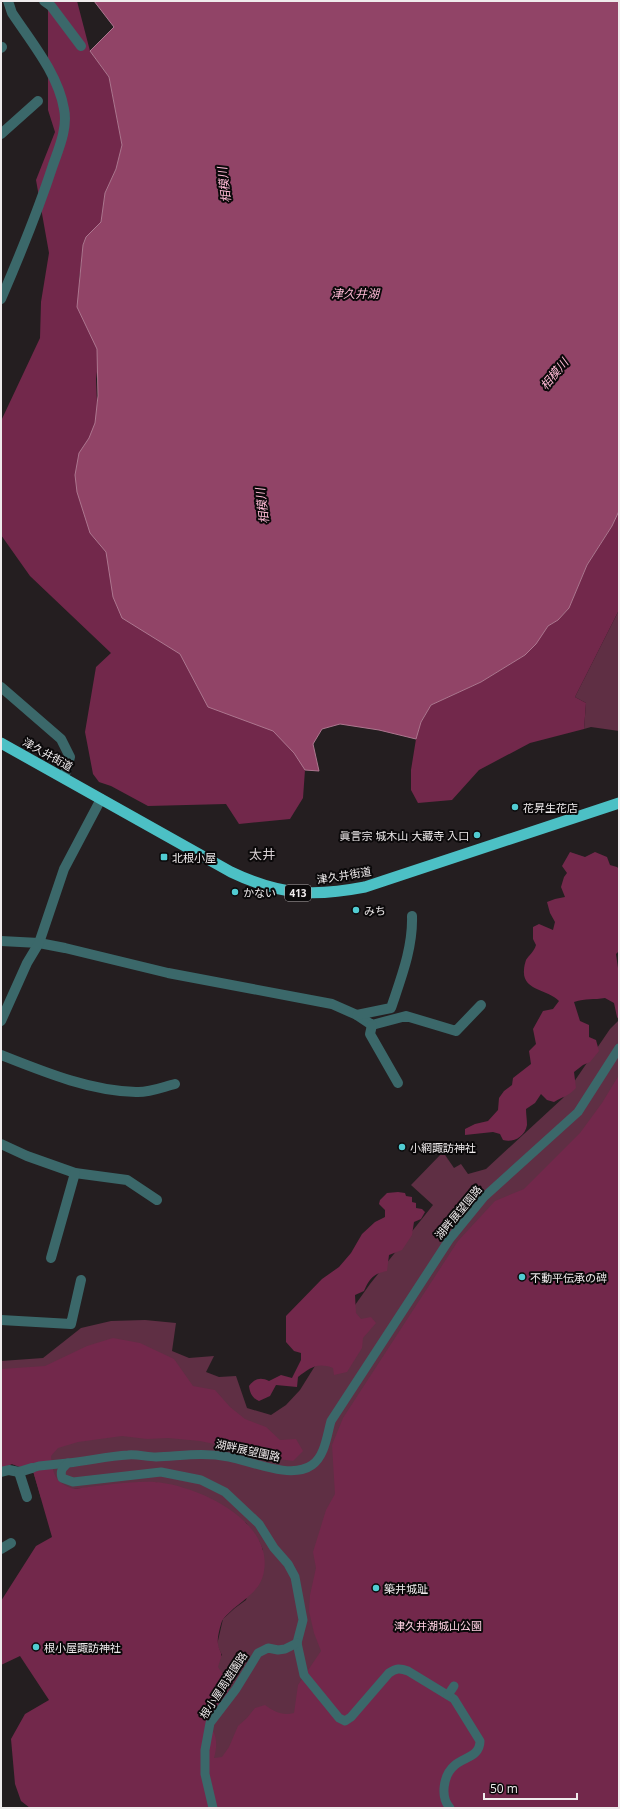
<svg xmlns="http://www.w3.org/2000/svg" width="620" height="1809" font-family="'Open Sans','Noto Sans JP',sans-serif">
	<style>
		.green { fill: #5f2f44 }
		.forest { fill: #72284b }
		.water { fill: #914467; stroke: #ad768f }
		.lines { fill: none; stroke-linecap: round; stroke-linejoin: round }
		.pedestrian { stroke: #3b686a; stroke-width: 9 }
		.minor { stroke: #3b686a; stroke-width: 10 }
		.trunk { stroke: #4cc0c5; stroke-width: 11 }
		.poi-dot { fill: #51ccd2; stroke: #0b090a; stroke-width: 1.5 }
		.labels { text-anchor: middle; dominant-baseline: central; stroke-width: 4; stroke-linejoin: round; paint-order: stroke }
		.shield { fill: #0b090a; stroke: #aba7a8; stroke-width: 1 }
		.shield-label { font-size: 10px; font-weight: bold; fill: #efebec }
		.street-label { font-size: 11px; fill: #efebec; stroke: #0b090a }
		.poi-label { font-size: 11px; fill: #efebec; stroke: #0b090a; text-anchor: start }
		.park-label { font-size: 11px; fill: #ffd1e2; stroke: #0b090a }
		.water-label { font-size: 12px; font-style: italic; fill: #febad5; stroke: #0b090a }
		.quarter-label { font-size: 13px; fill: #d8d0d3; stroke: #0b090a }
	</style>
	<rect width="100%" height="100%" fill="#241e20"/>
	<!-- green -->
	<g class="green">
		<path d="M619,610V731L591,727L584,729L586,703L575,697Z"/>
		<path d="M619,1020V1808H42L222,1655L217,1645L223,1619L235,1608L246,1600L263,1550L259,1541L246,1523L155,1482L74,1489L41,1498L31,1464L20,1467L12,1464L1,1468V1361L43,1358L81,1328L111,1321L145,1320L176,1323L172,1351L189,1358L214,1356L206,1372L219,1377L236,1376L247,1408L271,1415L286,1405L300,1390L338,1329L370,1284L433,1205L411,1185L443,1152L454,1168L461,1164L468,1174L486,1169L563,1098L610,1029Z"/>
	</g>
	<!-- forest -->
	<g class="forest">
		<path d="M48,1H77L90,51L109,77L122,145L116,169L105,193L101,222L86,237L83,245L79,281L100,350L96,379L98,424L109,553L183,655L276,732L297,754L305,770L303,798L290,819L239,824L226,804L148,806L111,786L99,782L93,774L85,732L96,667L111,653L30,576L1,535V421L40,338L41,302L49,253L36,180L55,132L48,110Z"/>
		<path d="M619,511V610L575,697L586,703L584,729L530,743L479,770L452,800L418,803L411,790V770L416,739L421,722L431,705L481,682L525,655L535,644L548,626L558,620L569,608L587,565L612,526Z"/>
		<path d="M570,852L585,857L595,852L607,857L610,865L617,867L619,869V951L616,954L619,975V1020L617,1017L614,1003L605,998C594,1000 586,998 574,1002L580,1021L589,1025V1037L596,1040L599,1051L590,1062L583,1065L574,1072L576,1088C567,1097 564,1096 554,1102L547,1100L541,1094L535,1103L526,1109C526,1114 527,1120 527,1125C525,1137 513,1143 503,1140L500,1134L493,1132L465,1135V1129L475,1124L488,1121L498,1110L499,1098L504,1091L512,1085L513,1078L531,1064L529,1051L536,1044L533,1029L543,1011L553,1009L559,1001C548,989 522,991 524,970C524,967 525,963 526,960C529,955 534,952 536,945L533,939V927L539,924L553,930L555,922L550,913L547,902L555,899L565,897L561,887L564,877L567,873L562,866Z"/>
		<path d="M619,1075V1808H30L21,1801L15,1784L11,1739L25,1714L49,1700L20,1656L1,1665V1601L36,1546L52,1537L31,1464L20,1467L12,1464L1,1468V1369L45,1366L87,1346L113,1338L140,1343L174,1359L193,1386L215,1390L230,1407L245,1419L266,1427L280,1440L296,1439L303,1451L293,1461L264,1457L233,1448L200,1441L168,1438L147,1439L122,1436L78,1442L58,1448L51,1456C53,1475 55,1483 74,1489C100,1486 129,1481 155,1482C196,1485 273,1520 264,1571C261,1591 244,1599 230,1612C228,1614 224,1617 222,1621C220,1627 217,1638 218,1644C218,1647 220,1650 221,1653C222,1657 219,1663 218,1667L228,1682V1695L207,1722C217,1734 218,1743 214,1758L222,1757L229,1747L238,1726L247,1718L255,1708L265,1705C275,1712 282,1716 294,1713L298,1685L321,1651L314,1633L309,1611L310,1595L316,1568L313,1552L326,1510L335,1494L332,1445L343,1418L458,1241L495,1201L524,1189L580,1133L602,1103Z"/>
		<path d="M398,1192L405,1193L406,1196L412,1197V1202L416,1203V1208L422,1209L425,1212L421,1219L414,1222L412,1235L402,1250L389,1255L387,1271C373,1274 370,1278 364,1291L355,1295L356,1313L361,1319L371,1317L376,1323L363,1338L362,1348L347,1372L334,1375L333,1368C317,1362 310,1368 298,1377L297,1387L276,1385L270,1396L259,1401C252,1398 250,1393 249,1386C255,1378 261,1377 269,1381L281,1375L292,1378L301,1360V1353L294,1351L286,1342V1316L322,1279L339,1267L351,1253L362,1234L375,1222L385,1217V1210L379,1204L380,1200L387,1193Z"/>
	</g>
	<!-- water -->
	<path class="water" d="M94,1H619V511L612,526L587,565L569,608L558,620L548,626L536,644L525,655L481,682L431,705L421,722L416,739L379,730L340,724L322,729L313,744L319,771L305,770L294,753L273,731L208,707L180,654L122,618L113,597L106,552L90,533L77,492L75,475L79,453L89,438L95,423L98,396L97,349L77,307L83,245L86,237L101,222L105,193L116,169L122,145L109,77L90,51L114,27Z"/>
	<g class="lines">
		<!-- pedestrian -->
		<g class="pedestrian">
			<path d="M32,1468L39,1466L68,1463"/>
			<path d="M297,1643L303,1620L295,1577L288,1564L274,1548L259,1524L225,1492L201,1480L161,1472L73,1482L62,1478C60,1471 62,1468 68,1463C88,1461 108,1456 128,1455C137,1454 147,1457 156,1457C182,1456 202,1452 229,1457C251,1461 291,1480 312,1465C325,1456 327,1435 331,1421L449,1240L484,1197L578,1112L619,1048"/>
			<path d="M297,1643L304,1675L339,1718L345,1721L351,1717L389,1673C396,1668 400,1668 408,1671L454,1699L480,1741C480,1756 465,1757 455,1765C443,1775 440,1797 450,1808"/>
			<path d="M448,1695L454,1686"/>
			<path d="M213,1808L205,1774V1750L210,1723L236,1689L258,1653L268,1648L278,1650L285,1649L297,1643"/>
		</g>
		<!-- minor -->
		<g class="minor">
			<path d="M44,1L51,6L81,46"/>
			<path d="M1,48L2,47"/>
			<path d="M1,134L38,101"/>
			<path d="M1,299C20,255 38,211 53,165C59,148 68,127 64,109C58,74 32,43 12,13L8,1"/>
			<path d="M1,687L61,739L70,757L64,778"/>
			<path d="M1,941L39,943L65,948L168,973L332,1004L357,1015L372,1025L406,1016L456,1031L481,1005"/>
			<path d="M357,1015L391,1008C401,978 413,948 412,916"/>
			<path d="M1,1021L27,963L39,943L64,869L101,799"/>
			<path d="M372,1025L370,1034L398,1083"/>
			<path d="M1,1055C44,1072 90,1091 136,1092C148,1093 163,1087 175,1084"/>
			<path d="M1,1144L27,1156L75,1173L127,1180L157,1200"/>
			<path d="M51,1258L75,1173"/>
			<path d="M1,1320L71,1324L81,1280"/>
			<path d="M1,1472L9,1470L19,1472L32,1468"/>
			<path d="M19,1472L27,1497"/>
			<path d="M1,1549L11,1543"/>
		</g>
		<!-- trunk -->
		<path class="trunk" d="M1,743L231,872C279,895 313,897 365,887L619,803"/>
	</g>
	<!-- markers -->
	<g class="poi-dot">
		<circle cx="515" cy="807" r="4"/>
		<circle cx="477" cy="835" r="4"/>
		<rect x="160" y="853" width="8" height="8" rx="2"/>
		<circle cx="235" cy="892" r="4"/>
		<circle cx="356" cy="910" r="4"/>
		<circle cx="402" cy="1147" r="4"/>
		<circle cx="522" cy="1277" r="4"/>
		<circle cx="376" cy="1588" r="4"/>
		<circle cx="36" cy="1647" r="4"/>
	</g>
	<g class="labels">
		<!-- shield labels -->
		<rect class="shield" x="285" y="885" width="26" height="16" rx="3"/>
		<g class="shield-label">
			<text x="298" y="893">413</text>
		</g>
		<!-- street labels -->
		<g class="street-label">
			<text transform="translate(48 754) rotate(29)">津久井街道</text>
			<text transform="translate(344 875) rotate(-9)">津久井街道</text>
			<text transform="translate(458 1212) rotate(-50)">湖畔展望園路</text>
			<text transform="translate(248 1450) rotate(12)">湖畔展望園路</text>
			<text transform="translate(223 1685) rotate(-57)">根小屋周遊園路</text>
		</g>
		<!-- poi labels -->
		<g class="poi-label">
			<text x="523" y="807">花昇生花店</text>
			<text x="469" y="835" text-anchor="end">眞言宗 城木山 大藏寺 入口</text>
			<text x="172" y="857">北根小屋</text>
			<text x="243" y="892">かない</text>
			<text x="364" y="910">みち</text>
			<text x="410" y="1147">小網諏訪神社</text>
			<text x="530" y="1277">不動平伝承の碑</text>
			<text x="384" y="1588">築井城趾</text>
			<text x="44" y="1647">根小屋諏訪神社</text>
		</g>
		<!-- park labels -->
		<g class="park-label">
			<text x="438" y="1625">津久井湖城山公園</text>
		</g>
		<!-- water labels -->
		<g class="water-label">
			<text transform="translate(224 185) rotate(-97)">相模川</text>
			<text x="355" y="293">津久井湖</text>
			<text transform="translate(554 374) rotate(-50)">相模川</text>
			<text transform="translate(262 506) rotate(-97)">相模川</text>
		</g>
		<!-- quarter labels -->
		<g class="quarter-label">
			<text x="262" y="854">太井</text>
		</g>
	</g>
	<!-- border -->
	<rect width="620" height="1809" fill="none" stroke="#efebec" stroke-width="4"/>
	<!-- scale -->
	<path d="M484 1793v6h93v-6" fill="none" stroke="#efebec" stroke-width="2"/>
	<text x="490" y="1793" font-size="12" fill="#efebec" stroke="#0b090a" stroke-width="3" paint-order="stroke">50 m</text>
</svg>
